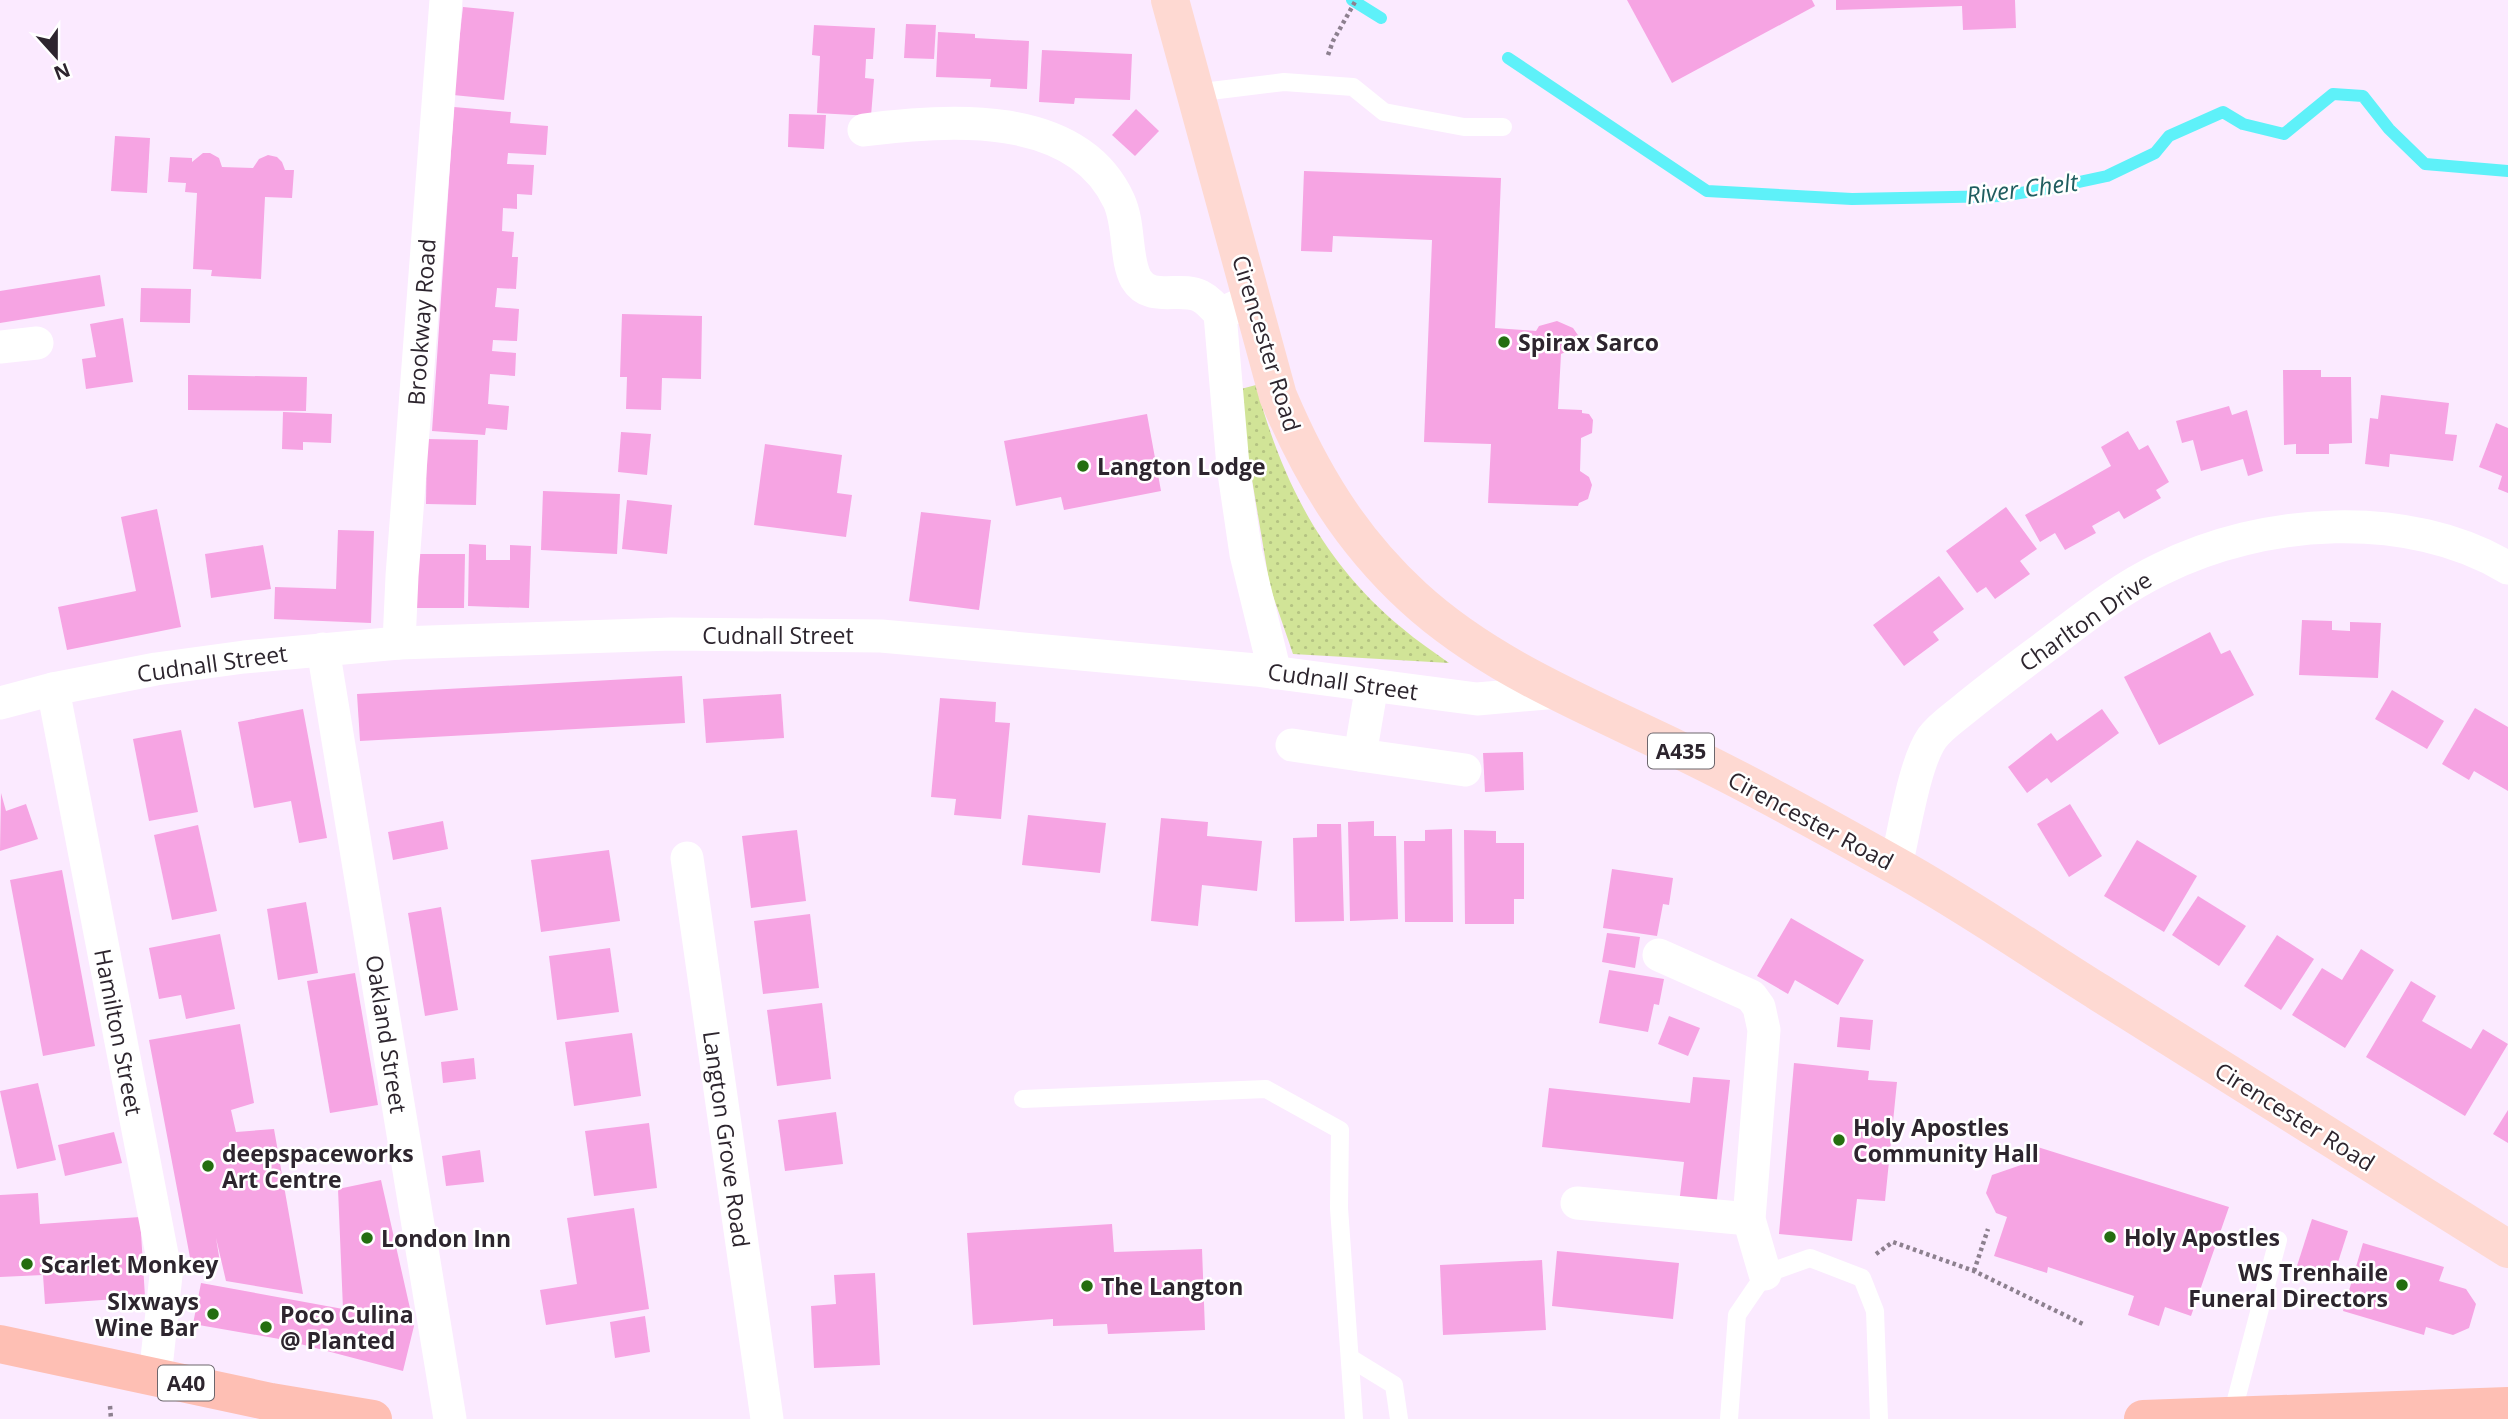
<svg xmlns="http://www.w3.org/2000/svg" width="2508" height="1419" font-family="'Open Sans',sans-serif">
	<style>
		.grass { fill: url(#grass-dots) }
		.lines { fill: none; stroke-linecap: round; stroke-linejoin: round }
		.stream { stroke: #5ef1f9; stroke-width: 12 }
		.building { fill: #f6a4e3 }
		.path { stroke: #8d808f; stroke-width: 4.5; stroke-dasharray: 3.5 3.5; stroke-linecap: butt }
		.lane { stroke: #fff; stroke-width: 18 }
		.street { stroke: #fff; stroke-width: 33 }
		.primary { stroke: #fed9d2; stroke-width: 38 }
		.highway { stroke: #febfb4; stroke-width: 38 }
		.poi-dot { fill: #246e10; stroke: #fff; stroke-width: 2.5 }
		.labels { text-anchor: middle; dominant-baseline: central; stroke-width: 5; stroke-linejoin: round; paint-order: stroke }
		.shield { fill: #fff; stroke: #6c666d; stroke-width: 2 }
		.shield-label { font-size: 21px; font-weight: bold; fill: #2d252e }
		.street-label { font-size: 23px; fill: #2d252e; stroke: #fff }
		.poi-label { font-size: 23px; font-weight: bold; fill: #2d252e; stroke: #fff; text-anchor: start }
		.water-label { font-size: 24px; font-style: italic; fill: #205d60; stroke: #fff }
	</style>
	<defs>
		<pattern id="grass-dots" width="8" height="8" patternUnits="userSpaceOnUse" patternTransform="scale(1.75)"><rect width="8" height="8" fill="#d1e497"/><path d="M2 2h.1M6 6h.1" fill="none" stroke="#b4c382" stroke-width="1.8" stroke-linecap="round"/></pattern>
	</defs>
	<rect width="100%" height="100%" fill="#fbeaff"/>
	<!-- grass -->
	<path class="grass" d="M1256,385C1282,482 1324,564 1402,628C1417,641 1434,652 1449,663L1293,654L1270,587L1237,390Z"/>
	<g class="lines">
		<!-- stream -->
		<g class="stream">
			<path d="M1352,0L1381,18"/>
			<path d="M1508,58L1707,191L1852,199L2002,196L2051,188L2107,176L2155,153L2169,136L2223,112L2243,124L2284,134L2333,94L2363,96L2389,129L2425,164L2508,171"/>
		</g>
	</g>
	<!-- building -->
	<g class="building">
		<path d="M1627,0H1812L1815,6L1672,83Z"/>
		<path d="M1836,0H2015L2016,28L1963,30L1962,6L1836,10Z"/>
		<path d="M463,7L514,12L504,100L453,95Z"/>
		<path d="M906,24L936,25L934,59L904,58Z"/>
		<path d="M814,25L875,28L873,59H866L865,78L874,79L871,116L817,113L820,56L812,55Z"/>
		<path d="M938,32L975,34V38L1029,41L1027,89L990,87L991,79L936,77Z"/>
		<path d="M1042,50L1132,54L1130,100L1075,98L1074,104L1039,102Z"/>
		<path d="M454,107L511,112L510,123L548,126L546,155L508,153L507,164L534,165L532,195L517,194V209L503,208L502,231L514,232L512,257H518L516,289L497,288L495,307L519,309L517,341L493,340L492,351L516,353L515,376L490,374L488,404L509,406L507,430L486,428L485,435L432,431Z"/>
		<path d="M1136,109L1159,131L1135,156L1112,135Z"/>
		<path d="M789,114L826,115L824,149L788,147Z"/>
		<path d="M115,136L150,138L147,193L111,191Z"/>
		<path d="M203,153H210L219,158L222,167L253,168L259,159L268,155L277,157L282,162L285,170H294L292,198L265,197L261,279L211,276L212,270L193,269L197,193L185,192L186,183L168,182L170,157L192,158V162Z"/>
		<path d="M1304,171L1501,178L1495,328L1536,331L1539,326L1557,321L1573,328L1580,338V346L1561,354L1558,409L1582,410V413L1589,414L1593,420L1592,433L1581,438L1580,471L1589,477L1592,485L1588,499L1579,503L1578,506L1488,503L1491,444L1424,442L1432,240L1333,236L1332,252L1301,251Z"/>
		<path d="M100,275L105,306L0,323V291Z"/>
		<path d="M141,288L191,289L190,323L140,322Z"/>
		<path d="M622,314L702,316L701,379L662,378L661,410L626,409L627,377H620Z"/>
		<path d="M123,318L133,382L86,389L82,359L96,357L90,324Z"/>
		<path d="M2283,370H2321V377H2351L2352,443L2329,444V454H2296V444L2284,445Z"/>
		<path d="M188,375L307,377L306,411L188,410Z"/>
		<path d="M2381,395L2449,403L2445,434L2457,435L2453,461L2390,454L2389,467L2365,464L2370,418L2378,419Z"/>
		<path d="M2229,406L2232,415L2247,410L2263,471L2248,476L2243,459L2201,471L2193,440L2182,443L2176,421Z"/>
		<path d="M283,412L332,414L331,443L303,442V450L282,449Z"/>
		<path d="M1147,414L1161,491L1064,510L1061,497L1016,506L1004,441Z"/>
		<path d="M2496,423L2508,428V493L2498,489L2502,476L2479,467Z"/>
		<path d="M2128,431L2139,450L2148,445L2169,482L2156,490L2161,498L2124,519L2119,511L2092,526L2096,533L2065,550L2055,533L2040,542L2025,515L2111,466L2101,447Z"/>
		<path d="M621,432L651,434L647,475L618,472Z"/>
		<path d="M427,439L478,440L476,505L426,504Z"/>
		<path d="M765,444L842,455L837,493L852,495L846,537L754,525Z"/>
		<path d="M543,491L620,494L617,554L541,550Z"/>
		<path d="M627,500L672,505L667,554L622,549Z"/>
		<path d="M2006,507L2037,549L2020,561L2030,574L1995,599L1986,587L1977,593L1946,551Z"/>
		<path d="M157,509L181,627L67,650L58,607L136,591L121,517Z"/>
		<path d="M921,512L991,520L979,610L909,601Z"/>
		<path d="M338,530L374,531L371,623L274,619L275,587L336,589Z"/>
		<path d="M469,544L486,545V560H510V545L531,546L529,608L468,606Z"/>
		<path d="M263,545L271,589L211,598L205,554Z"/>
		<path d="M415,554H465L464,608H415Z"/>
		<path d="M1939,576L1964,609L1933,632L1939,640L1904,666L1873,625Z"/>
		<path d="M2302,620L2332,621V630L2350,631V622L2381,623L2378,678L2299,675Z"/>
		<path d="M2210,632L2221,654L2230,650L2254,695L2159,745L2124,677Z"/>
		<path d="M682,676L685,723L360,741L357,694Z"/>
		<path d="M2392,690L2444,721L2427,749L2375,719Z"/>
		<path d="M781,694L784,738L706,743L703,699Z"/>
		<path d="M940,698L996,702L995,722L1010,723L1001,819L954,815L956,799L931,797Z"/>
		<path d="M2475,708L2508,727V791L2474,771L2469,780L2442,764Z"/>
		<path d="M303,709L327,838L299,843L291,801L254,808L238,722Z"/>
		<path d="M2102,709L2119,733L2051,783L2047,778L2027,793L2008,767L2051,733L2057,741Z"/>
		<path d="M181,730L198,812L149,821L133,739Z"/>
		<path d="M1523,752L1524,790L1485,792L1483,753Z"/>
		<path d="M1,793L6,811L26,804L38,839L0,851Z"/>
		<path d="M2070,804L2102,856L2069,877L2037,824Z"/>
		<path d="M1028,815L1106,823L1100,873L1022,865Z"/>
		<path d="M1161,818L1208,822L1207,836L1262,841L1257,891L1202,885L1198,926L1151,921Z"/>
		<path d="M443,821L448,849L393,860L388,832Z"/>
		<path d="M1374,821V836H1396L1398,919L1350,921L1348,822Z"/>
		<path d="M1317,824H1341L1344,921L1295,922L1293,838L1317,837Z"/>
		<path d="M198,825L217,911L172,920L154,835Z"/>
		<path d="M1452,829L1453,922H1405L1404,841H1425V830Z"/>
		<path d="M797,830L806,901L751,908L742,836Z"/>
		<path d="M1464,830L1496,831V843H1524V899H1514V924H1465Z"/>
		<path d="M2137,840L2197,876L2164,932L2104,896Z"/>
		<path d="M609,850L620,921L541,932L531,860Z"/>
		<path d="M1612,869L1673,878L1669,905L1663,904L1657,936L1603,928Z"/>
		<path d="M62,870L95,1046L43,1056L10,880Z"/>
		<path d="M2198,896L2246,926L2219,966L2172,935Z"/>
		<path d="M306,902L318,973L278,980L267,909Z"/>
		<path d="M441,907L458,1010L425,1016L408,913Z"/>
		<path d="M810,914L819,988L763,994L754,921Z"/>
		<path d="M1791,918L1864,960L1838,1005L1795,980L1788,994L1757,976Z"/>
		<path d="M1607,933L1640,937L1635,968L1602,962Z"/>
		<path d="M220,934L235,1009L186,1019L181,995L159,999L149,948Z"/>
		<path d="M2277,935L2314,959L2281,1010L2244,986Z"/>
		<path d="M610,948L619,1012L557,1020L549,956Z"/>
		<path d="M2361,949L2394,970L2345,1048L2292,1015L2322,968L2342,980Z"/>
		<path d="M1609,970L1664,979L1659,1005L1654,1004L1648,1032L1599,1023Z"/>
		<path d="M355,973L378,1105L330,1113L307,981Z"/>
		<path d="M2411,981L2436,996L2422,1021L2471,1049L2483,1029L2508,1044L2465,1116L2366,1057Z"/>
		<path d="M822,1003L831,1079L777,1086L767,1010Z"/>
		<path d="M1669,1016L1700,1028L1688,1056L1658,1044Z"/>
		<path d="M1840,1017L1873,1020L1870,1050L1837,1047Z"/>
		<path d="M240,1024L254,1103L231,1110L236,1132L274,1129L303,1294L226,1281L216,1238L220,1262L192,1268L149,1040Z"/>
		<path d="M632,1033L641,1096L574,1106L565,1042Z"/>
		<path d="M474,1058L476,1079L443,1083L441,1062Z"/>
		<path d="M1794,1063L1869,1071L1868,1080L1897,1082L1885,1201L1857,1199L1852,1241L1779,1234Z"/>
		<path d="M1693,1077L1730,1080L1716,1208L1679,1204L1684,1162L1542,1147L1549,1088L1690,1103Z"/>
		<path d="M38,1083L56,1160L17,1169L0,1091Z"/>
		<path d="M2508,1110V1143L2493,1134Z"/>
		<path d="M836,1112L843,1164L785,1171L778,1120Z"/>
		<path d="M649,1123L657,1188L594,1196L585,1131Z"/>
		<path d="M114,1132L122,1163L65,1176L58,1145Z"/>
		<path d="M2031,1145L2229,1207L2191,1316L2165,1307L2159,1326L2128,1315L2134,1296L2048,1267L2047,1273L1994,1256L2007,1217L1996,1213L1986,1193L1992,1175L2024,1164Z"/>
		<path d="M480,1150L484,1182L446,1186L442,1156Z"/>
		<path d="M381,1180L414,1326L403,1371L285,1340L193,1324L201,1283L343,1309L338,1189Z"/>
		<path d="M38,1193L40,1224L140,1217L145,1297L45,1304L43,1275L0,1277V1195Z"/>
		<path d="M634,1208L649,1309L546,1325L540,1290L577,1284L567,1218Z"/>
		<path d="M2312,1219L2348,1231L2332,1281L2296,1269Z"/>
		<path d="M1112,1224L1114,1252L1202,1249L1205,1330L1108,1334L1107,1324L1053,1326V1319L973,1325L967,1233Z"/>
		<path d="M2363,1243L2444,1267L2439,1281L2466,1289L2476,1304L2469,1328L2453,1335L2426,1327L2424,1335L2343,1311Z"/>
		<path d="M1557,1251L1679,1263L1673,1319L1552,1306Z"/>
		<path d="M1542,1260L1546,1330L1443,1335L1440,1265Z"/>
		<path d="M875,1273L880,1365L814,1368L811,1306L836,1304L834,1275Z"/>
		<path d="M645,1316L650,1352L615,1358L610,1322Z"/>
	</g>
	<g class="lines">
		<!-- path -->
		<g class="path">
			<path d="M1328,55L1333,41L1356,0"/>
			<path d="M1876,1254L1893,1242L1974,1271L2085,1325"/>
			<path d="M1974,1271L1988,1229"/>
			<path d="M110,1406L111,1419"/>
		</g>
		<!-- lane -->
		<g class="lane">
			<path d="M1194,93L1284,82L1353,87L1384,112L1464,127H1503"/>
			<path d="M1023,1099L1266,1089L1340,1130L1339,1208L1354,1419"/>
			<path d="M1350,1358L1394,1385L1399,1419"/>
			<path d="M2232,1415L2278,1240"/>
			<path d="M1729,1419L1737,1315L1765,1274L1810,1258L1862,1278L1875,1311L1879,1419"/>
		</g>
		<!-- street -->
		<g class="street">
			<path d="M864,130C946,119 1077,109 1119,201C1130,225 1125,259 1136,279C1150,303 1180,286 1200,296C1208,300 1214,307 1220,314L1251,300"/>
			<path d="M1220,314L1233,466L1246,554L1275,673"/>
			<path d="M0,347L37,343"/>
			<path d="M399,643L402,576L446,0"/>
			<path d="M323,649L450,1419"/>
			<path d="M1372,685L1360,755L1465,770"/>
			<path d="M53,689L166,1275L155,1377"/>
			<path d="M0,703L53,689L156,669L244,657L399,643L672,634L881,636L1256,670L1477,699L1558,692"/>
			<path d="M1292,745L1360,755"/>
			<path d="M687,858L767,1419"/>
			<path d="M1896,865C1904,833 1914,764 1932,738C1940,727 1952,719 1963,710C1986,691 2010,673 2034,655C2075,625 2115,591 2161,569C2263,518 2408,508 2508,568"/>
			<path d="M1659,955L1751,996L1759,1007L1764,1030L1749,1219L1765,1274"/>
			<path d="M1577,1203L1749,1219"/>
		</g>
		<!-- primary -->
		<path class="primary" d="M1170,0L1278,396C1311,474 1350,539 1413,597C1488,666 1586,705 1677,749C1750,784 1822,824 1893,864C1964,903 2031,950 2100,993C2236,1079 2372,1164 2508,1249"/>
		<!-- highway -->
		<g class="highway">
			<path d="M0,1344L271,1402L373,1419"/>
			<path d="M2143,1419L2508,1406"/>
		</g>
	</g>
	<!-- markers -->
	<g class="poi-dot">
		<circle cx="1504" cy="342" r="7"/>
		<circle cx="1083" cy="466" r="7"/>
		<circle cx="1839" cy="1140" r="7"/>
		<circle cx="208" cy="1166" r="7"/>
		<circle cx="2110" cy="1237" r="7"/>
		<circle cx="367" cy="1238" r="7"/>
		<circle cx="27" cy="1264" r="7"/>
		<circle cx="2402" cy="1285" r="7"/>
		<circle cx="1087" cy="1286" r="7"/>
		<circle cx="213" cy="1314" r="7"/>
		<circle cx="266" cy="1327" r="7"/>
	</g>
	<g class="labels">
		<!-- shield labels -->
		<g class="shield">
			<rect x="1648" y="733.5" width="66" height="35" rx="5"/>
			<rect x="158" y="1365.5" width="56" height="35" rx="5"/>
		</g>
		<g class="shield-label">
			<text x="1681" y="751">A435</text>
			<text x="186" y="1383">A40</text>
		</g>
		<!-- street labels -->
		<g class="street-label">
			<text transform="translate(421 322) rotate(-86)">Brookway Road</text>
			<text transform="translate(1267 343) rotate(73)">Cirencester Road</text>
			<text transform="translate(2085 621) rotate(-35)">Charlton Drive</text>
			<text x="778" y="635">Cudnall Street</text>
			<text transform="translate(212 663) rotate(-8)">Cudnall Street</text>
			<text transform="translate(1343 681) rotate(8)">Cudnall Street</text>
			<text transform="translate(1811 820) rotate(28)">Cirencester Road</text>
			<text transform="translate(119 1032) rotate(79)">Hamilton Street</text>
			<text transform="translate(387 1034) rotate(81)">Oakland Street</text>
			<text transform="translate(2295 1116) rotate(32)">Cirencester Road</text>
			<text transform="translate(727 1139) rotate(82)">Langton Grove Road</text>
		</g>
		<!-- poi labels -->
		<g class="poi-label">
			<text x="1518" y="342">Spirax Sarco</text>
			<text x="1097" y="466">Langton Lodge</text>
			<text x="1853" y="1127">Holy Apostles<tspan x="1853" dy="26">Community Hall</tspan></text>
			<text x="222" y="1153">deepspaceworks<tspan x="222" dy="26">Art Centre</tspan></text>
			<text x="2124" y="1237">Holy Apostles</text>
			<text x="381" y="1238">London Inn</text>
			<text x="41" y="1264">Scarlet Monkey</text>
			<text x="2388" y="1272" text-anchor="end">WS Trenhaile<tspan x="2388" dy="26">Funeral Directors</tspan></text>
			<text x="1101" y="1286">The Langton</text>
			<text x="199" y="1301" text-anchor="end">SIxways<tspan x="199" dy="26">Wine Bar</tspan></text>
			<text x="280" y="1314">Poco Culina<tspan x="280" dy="26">@ Planted</tspan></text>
		</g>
		<!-- water labels -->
		<g class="water-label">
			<text transform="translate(2022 188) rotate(-7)">River Chelt</text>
		</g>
	</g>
	<!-- north arrow -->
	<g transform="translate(56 56) rotate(159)" stroke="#ffffff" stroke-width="5" paint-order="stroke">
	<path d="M0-5L12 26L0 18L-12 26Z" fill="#2d252e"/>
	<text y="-10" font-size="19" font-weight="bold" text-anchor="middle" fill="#2d252e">N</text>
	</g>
</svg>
